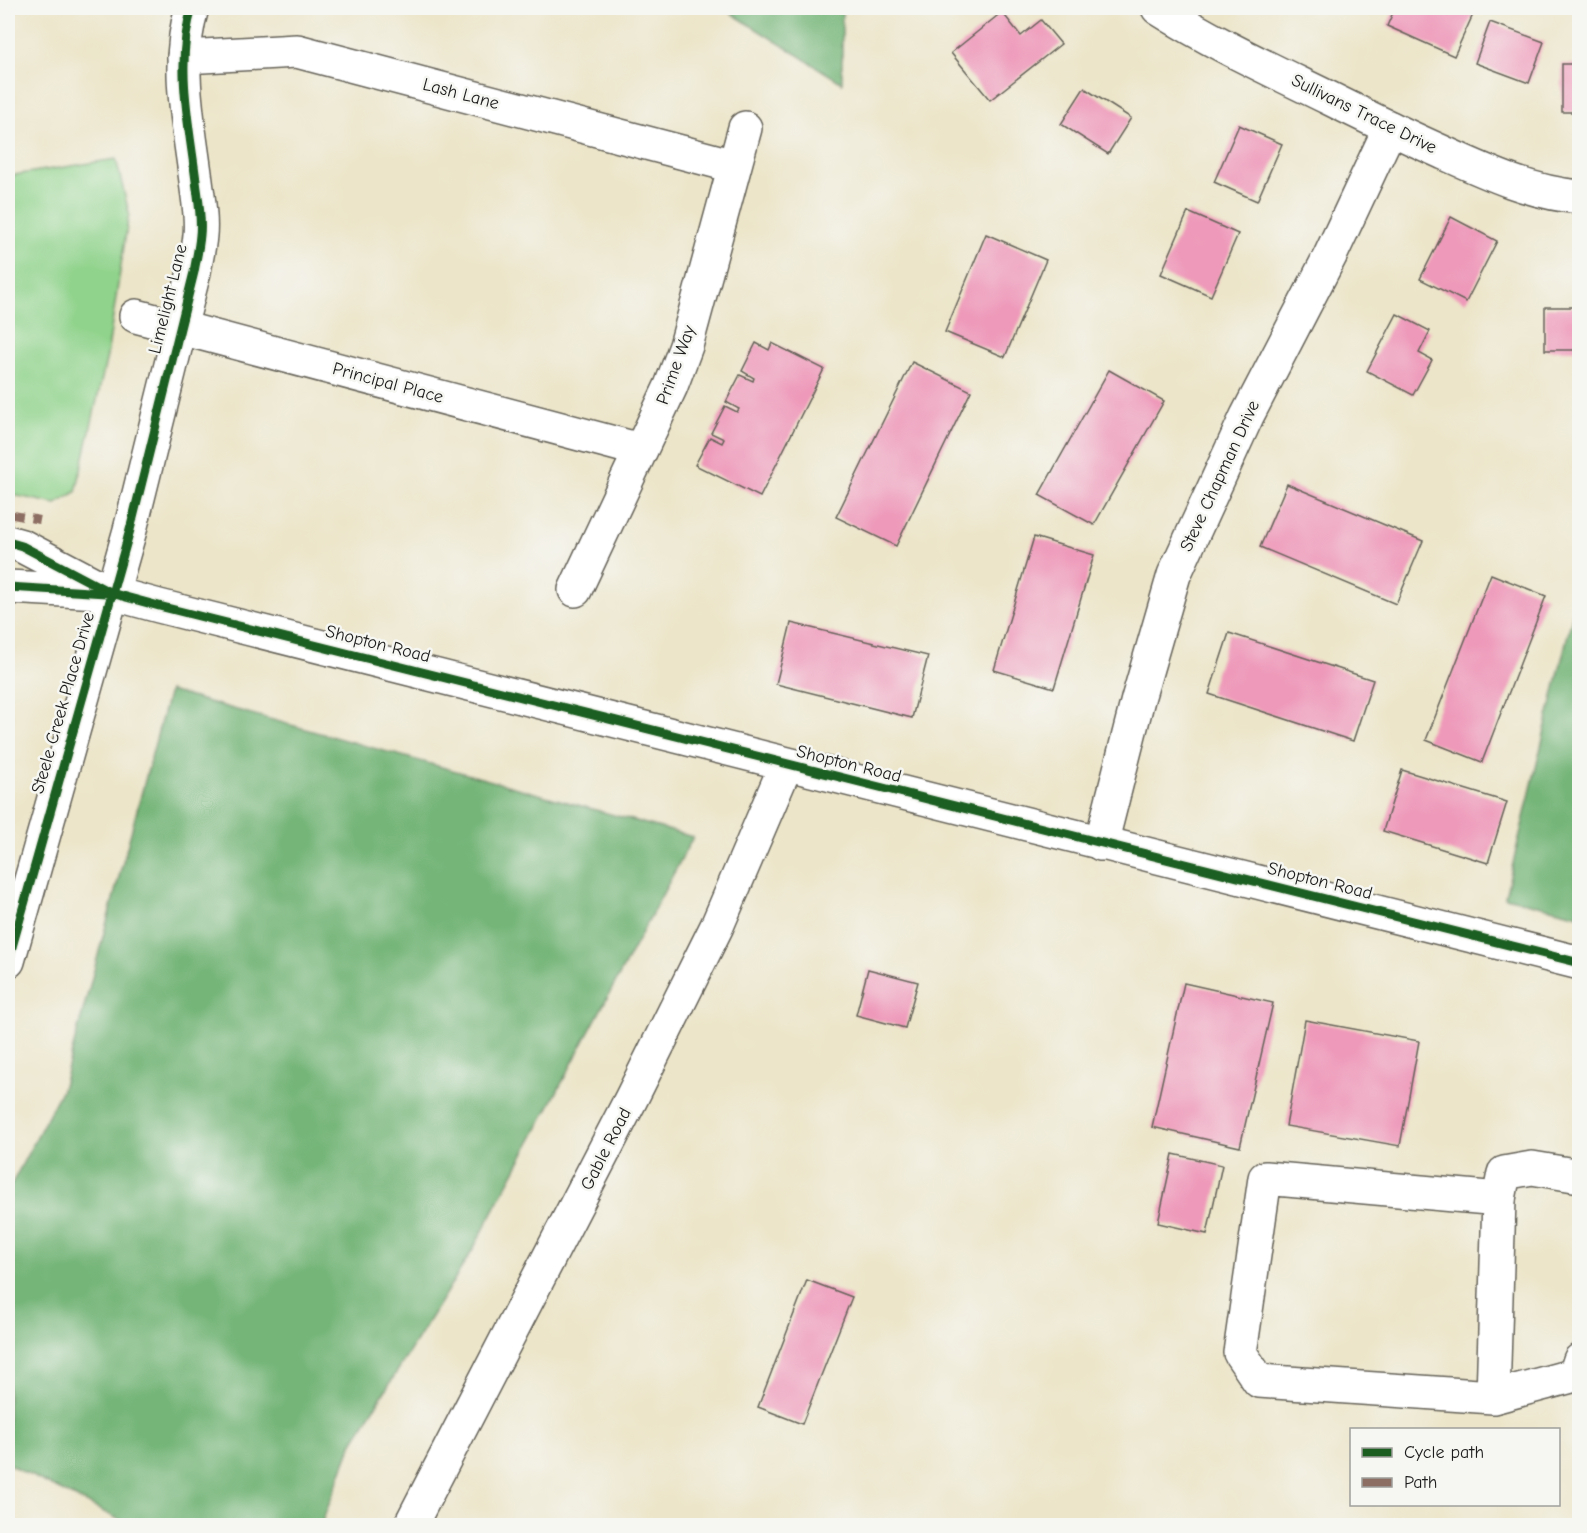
<svg xmlns="http://www.w3.org/2000/svg" width="1587" height="1533" font-family="'Comic Neue',sans-serif">
	<style>
		.green { fill: #90d38c; stroke: #567854; stroke-width: 1.5 }
		.forest { fill: #74b578; stroke: #48684a; stroke-width: 1.5 }
		.building { fill: #ee99b9 }
		.lines { fill: none; stroke-linecap: round; stroke-linejoin: round }
		.minor-casing { stroke: #656259; stroke-width: 36 }
		.minor { stroke: #fff; stroke-width: 33 }
		.quiet { stroke: #8d6e63; stroke-width: 8; stroke-dasharray: 15 8; stroke-linecap: butt }
		.cycleway-casing { stroke: #f6f6f2; stroke-width: 13 }
		.cycleway { stroke: #1b5e20; stroke-width: 9 }
		.labels { text-anchor: middle; dominant-baseline: central; stroke-width: 5; stroke-linejoin: round; paint-order: stroke }
		.street-label { font-size: 18px; fill: #1c1c1c; stroke: #f6f6f2 }
	</style>
	<rect width="100%" height="100%" fill="#f6f6f2"/>
	<filter id="ink" filterUnits="userSpaceOnUse"><feTurbulence type="fractalNoise" baseFrequency=".0167" numOctaves="2"/><feDisplacementMap in="SourceGraphic" scale="12" xChannelSelector="R" yChannelSelector="G"/><feConvolveMatrix kernelMatrix="1 2 1 2 8 2 1 2 1" color-interpolation-filters="sRGB"/></filter>
	<filter id="wash" filterUnits="userSpaceOnUse"><feTurbulence type="fractalNoise" baseFrequency=".008" numOctaves="4" result="noise"/><feDisplacementMap in="SourceGraphic" scale="24" xChannelSelector="R" yChannelSelector="G"/><feGaussianBlur stdDeviation="1.35" result="paint"/><feColorMatrix in="noise" values="0 0 0 0 0 0 0 0 0 0 0 0 0 0 0 0 0 1.4 0 .05"/><feComposite in="paint" operator="in"/></filter>
	<g filter="url(#wash)">
		<rect width="100%" height="100%" fill="#ece5c9"/>
		<!-- green -->
		<path class="green" d="M116,159L129,213L107,356L76,492L56,504L8,494V176Z"/>
		<!-- forest -->
		<g class="forest">
			<path d="M723,8H842V83Z"/>
			<path d="M1579,588V915L1505,897Z"/>
			<path d="M169,691L693,837L472,1251L352,1444L321,1525H130L8,1464V1191L62,1089Z"/>
		</g>
		<g id="blocks">
			<!-- building -->
			<g class="building">
				<path d="M1395,8H1476L1454,56L1387,26Z"/>
				<path d="M1002,12L1021,36L1041,20L1061,44L990,100L951,53Z"/>
				<path d="M1490,22L1544,42L1529,83L1475,63Z"/>
				<rect x="1562" y="64" width="18" height="48"/>
				<path d="M1084,88L1131,118L1108,154L1061,124Z"/>
				<path d="M1239,125L1282,144L1257,201L1214,182Z"/>
				<path d="M1188,212L1238,234L1211,296L1161,274Z"/>
				<path d="M1451,217L1497,241L1466,302L1420,279Z"/>
				<path d="M986,234L1046,260L1005,357L945,332Z"/>
				<rect x="1545" y="307" width="35" height="43"/>
				<path d="M1397,314L1430,331L1419,353L1432,360L1413,395L1367,371Z"/>
				<path d="M756,343L769,350L772,343L824,369L760,497L695,465L710,437L722,443L724,439L711,433L725,406L737,412L739,409L726,402L740,375L753,381L754,378L742,371Z"/>
				<path d="M912,362L971,391L896,546L836,517Z"/>
				<path d="M1109,370L1164,401L1094,525L1039,495Z"/>
				<path d="M1287,484L1423,541L1396,604L1260,547Z"/>
				<path d="M1034,537L1094,555L1054,688L994,670Z"/>
				<path d="M1491,574L1546,596L1482,762L1426,740Z"/>
				<path d="M791,623L928,656L912,718L776,684Z"/>
				<path d="M1229,633L1373,680L1353,741L1209,694Z"/>
				<path d="M1402,770L1507,802L1488,863L1383,831Z"/>
				<path d="M868,969L918,982L905,1028L856,1015Z"/>
				<path d="M1184,983L1273,1003L1240,1147L1152,1127Z"/>
				<path d="M1305,1020L1419,1041L1400,1146L1286,1126Z"/>
				<path d="M1173,1154L1222,1165L1207,1234L1158,1223Z"/>
				<path d="M807,1280L852,1297L802,1424L758,1407Z"/>
			</g>
		</g>
	</g>
	<g filter="url(#ink)">
		<use href="#blocks" fill-opacity="0" stroke="#656259" stroke-width="1.5"/>
		<g class="lines">
			<defs>
				<g id="minor">
					<path d="M1158,8C1213,43 1272,70 1331,99C1367,117 1404,135 1442,152C1486,172 1531,193 1580,197"/>
					<path d="M184,57L297,51L734,166"/>
					<path d="M136,316L640,450"/>
					<path d="M8,542L22,546L111,593L159,606L1580,963"/>
					<path d="M8,587L100,592"/>
					<path d="M575,590L671,386L686,346L745,128"/>
					<path d="M1101,844L1138,699L1174,575L1247,416L1330,256L1390,128"/>
					<path d="M8,961L130,530L194,272C196,260 199,248 200,235C202,217 198,198 196,181C189,124 175,63 192,8"/>
					<path d="M1499,1199L1504,1173L1532,1168L1580,1176"/>
					<path d="M1493,1397L1499,1199L1265,1178L1240,1353L1259,1381L1493,1397L1575,1375L1580,1360"/>
					<path d="M410,1526L631,1099L717,926L786,765"/>
				</g>
			</defs>
			<!-- minor casing -->
			<use href="#minor" class="minor-casing"/>
			<!-- minor -->
			<use href="#minor" class="minor"/>
			<!-- quiet -->
			<path class="quiet" d="M8,514L40,520"/>
			<defs>
				<g id="cycleway">
					<path d="M8,542L22,546L111,593L159,606L1580,963"/>
					<path d="M8,587L106,593"/>
					<path d="M8,961L130,530L194,272C196,260 199,248 200,235C202,217 198,198 196,181C189,124 175,63 192,8"/>
				</g>
			</defs>
			<!-- cycleway casing -->
			<use href="#cycleway" class="cycleway-casing"/>
			<!-- cycleway -->
			<use href="#cycleway" class="cycleway"/>
		</g>
	</g>
	<g class="labels">
		<!-- street labels -->
		<g class="street-label">
			<text transform="translate(461 94) rotate(15)">Lash Lane</text>
			<text transform="translate(1364 114) rotate(26)">Sullivans Trace Drive</text>
			<text transform="translate(168 299) rotate(-76)">Limelight Lane</text>
			<text transform="translate(676 365) rotate(-70)">Prime Way</text>
			<text transform="translate(388 383) rotate(15)">Principal Place</text>
			<text transform="translate(1220 476) rotate(-65)">Steve Chapman Drive</text>
			<text transform="translate(378 644) rotate(14)">Shopton Road</text>
			<text transform="translate(63 703) rotate(-74)">Steele Creek Place Drive</text>
			<text transform="translate(849 764) rotate(14)">Shopton Road</text>
			<text transform="translate(1320 881) rotate(14)">Shopton Road</text>
			<text transform="translate(606 1149) rotate(-63)">Gable Road</text>
		</g>
	</g>
	<!-- margin -->
	<rect width="1587" height="1533" fill="none" stroke="#f6f6f2" stroke-width="30"/>
	<!-- legend -->
	<rect x="1350" y="1428" width="210" height="78" fill="#f6f6f2" stroke="#9f9f9c" stroke-width="1.5"/>
	<rect x="1362" y="1448" width="30" height="9" fill="#1b5e20" stroke="#9f9f9c" stroke-width="1.5"/>
	<text x="1404" y="1458" font-size="18" fill="#1c1c1c">Cycle path</text>
	<rect x="1362" y="1478" width="30" height="9" fill="#8d6e63" stroke="#9f9f9c" stroke-width="1.5"/>
	<text x="1404" y="1488" font-size="18" fill="#1c1c1c">Path</text>
</svg>
